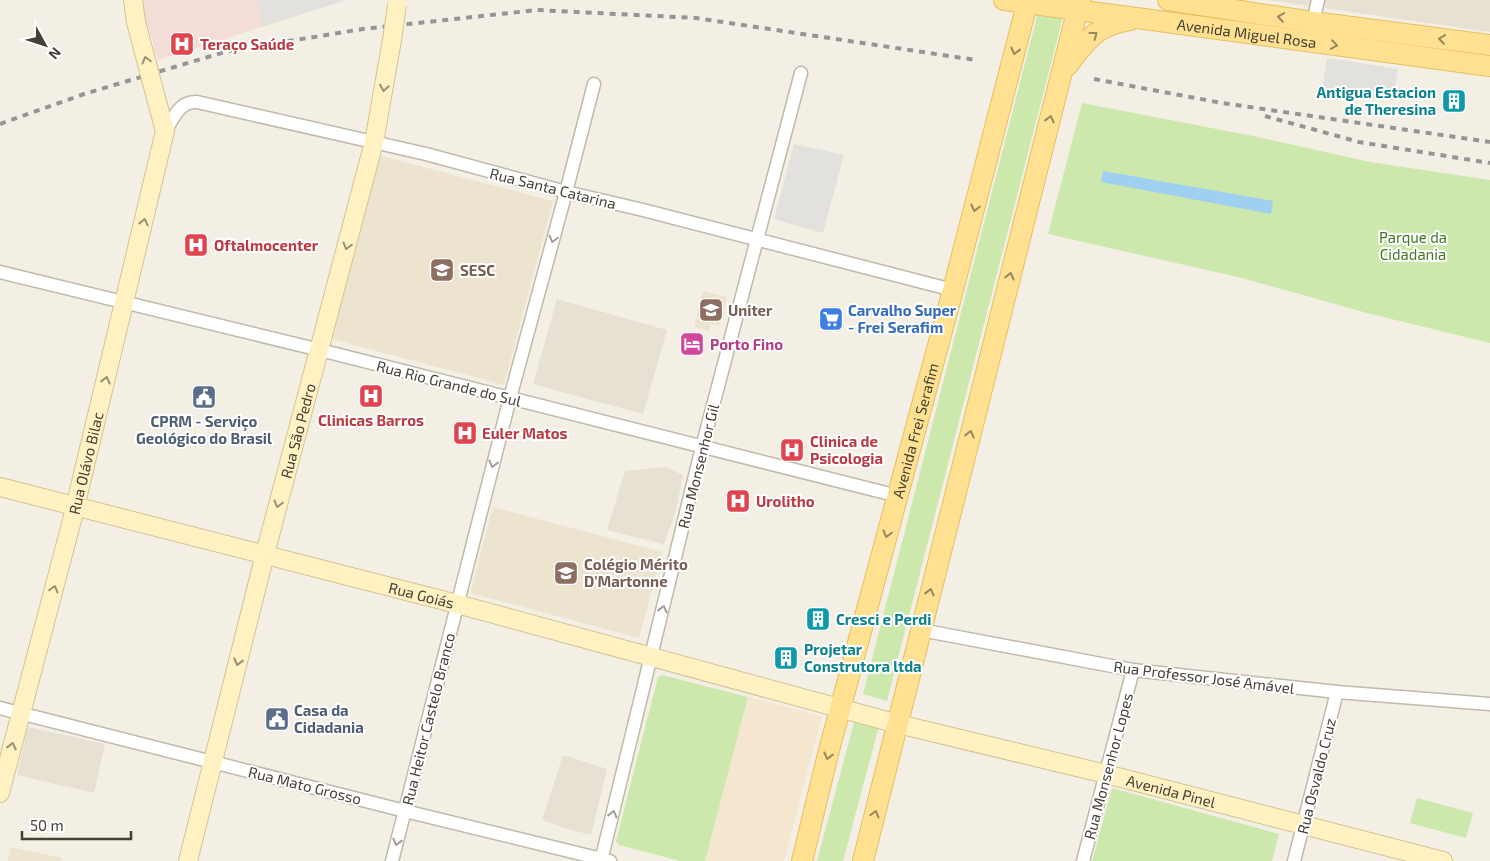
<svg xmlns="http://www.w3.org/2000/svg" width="1490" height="861" font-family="'Exo 2',sans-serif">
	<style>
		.residential { fill: #e7e1d3 }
		.commercial { fill: #f5e6cf }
		.education { fill: #ece4ce }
		.medical { fill: #f4dcd7 }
		.green { fill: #cce8ac }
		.parking { fill: #e3e1dd }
		.water { fill: #9fcff1 }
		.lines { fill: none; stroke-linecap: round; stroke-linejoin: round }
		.street-casing { stroke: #c1b9aa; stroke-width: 15 }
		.secondary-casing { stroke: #d4c393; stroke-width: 20 }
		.primary-casing { stroke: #e6bf60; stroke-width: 22 }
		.street { stroke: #fff; stroke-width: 12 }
		.secondary { stroke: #fff1c2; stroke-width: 18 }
		.primary { stroke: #ffe191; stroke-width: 20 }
		.rail { stroke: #959595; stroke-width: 4; stroke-dasharray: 6 6; stroke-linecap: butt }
		.secondary-bridge-casing { stroke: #d4c393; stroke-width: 20; stroke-linecap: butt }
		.secondary-bridge { stroke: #fff1c2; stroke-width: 18 }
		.oneway { stroke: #99885e }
		.oneway2 { stroke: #998f74 }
		.oneway3 { stroke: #a29f9a }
		.labels { text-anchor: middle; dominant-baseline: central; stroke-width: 4; stroke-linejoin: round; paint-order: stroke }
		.street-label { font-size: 15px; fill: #453f34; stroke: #fff }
		.health-label { font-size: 15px; font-weight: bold; fill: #be3a42; stroke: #fff; text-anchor: start }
		.culture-label { font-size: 15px; font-weight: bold; fill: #0d838f; stroke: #fff; text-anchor: start }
		.park-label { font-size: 15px; fill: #447827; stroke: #fff }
		.education-label { font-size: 15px; font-weight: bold; fill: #785e54; stroke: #fff; text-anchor: start }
		.shop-label { font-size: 15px; font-weight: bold; fill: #366cbe; stroke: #fff; text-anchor: start }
		.hotel-label { font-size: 15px; font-weight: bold; fill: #b23c85; stroke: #fff; text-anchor: start }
		.service-label { font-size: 15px; font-weight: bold; fill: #4e5e75; stroke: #fff }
	</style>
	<rect width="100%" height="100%" fill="#f3efe5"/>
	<!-- residential -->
	<g class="residential">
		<path d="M1269,0H1490V32Z"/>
		<path d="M557,299L667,330L643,414L533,384Z"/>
		<path d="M665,467L683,475L676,510L664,544L607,530L625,471Z"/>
		<path d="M28,727L105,744L94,793L17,775Z"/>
		<path d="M563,755L607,769L591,835L568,829L542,820Z"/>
	</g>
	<!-- commercial -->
	<path class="commercial" d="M748,697L822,716L784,861H705Z"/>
	<!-- education -->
	<g class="education">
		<path d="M377,155L553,201L504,385L332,339Z"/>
		<path d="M703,291L727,297L720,325L711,323L709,331L694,327Z"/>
		<path d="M493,507L662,552L639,638L470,593Z"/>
		<path d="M11,847L62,858L61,861H8Z"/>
	</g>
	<!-- medical -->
	<path class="medical" d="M140,0H346L158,60Z"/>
	<!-- green -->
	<g class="green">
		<path d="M1039,9L1064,13L887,701L863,694Z"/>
		<path d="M1082,103L1253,136L1370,162L1490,180V343L1367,313L1242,278L1048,234Z"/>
		<path d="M662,675L748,697L705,861H680L619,845L616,841L658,677Z"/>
		<path d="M855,719L879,726L843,861H817Z"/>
		<path d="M1112,788L1279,834L1272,861H1092Z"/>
		<path d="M1417,798L1473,813L1466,838L1410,823Z"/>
	</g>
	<!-- parking -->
	<g class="parking">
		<path d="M258,0H346L262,27Z"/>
		<path d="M1327,58L1398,69L1393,101L1322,91Z"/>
		<path d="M794,144L844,155L823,233L774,219Z"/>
	</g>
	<!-- water -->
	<path class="water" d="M1103,171L1273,201L1271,214L1101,182Z"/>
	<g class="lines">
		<defs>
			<g id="street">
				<path d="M1313,22L1318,0"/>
				<path d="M165,131C174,118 179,101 197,102L426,154L566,192L643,210L953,290"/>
				<path d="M0,272L320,350L898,496"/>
				<path d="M921,630L1133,670L1337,692L1490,704"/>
				<path d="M0,708L405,811L610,861"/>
				<path d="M392,861L510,398L566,192L594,84"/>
				<path d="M601,861L702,447L801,73"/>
				<path d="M1083,861L1133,670"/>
				<path d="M1294,861L1337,692"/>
			</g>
			<g id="secondary">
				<path d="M133,0L136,22"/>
				<path id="s1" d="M0,487L457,604L898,724L1106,774L1443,861"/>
				<path id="s2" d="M0,793L71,524L165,131L156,98"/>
				<path id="s3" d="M188,861L265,554L374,142L392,40"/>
			</g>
			<g id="primary">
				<path id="s4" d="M1004,0L1490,66"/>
				<path d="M1168,0L1313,22L1490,45"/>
				<path d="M1067,66C1087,40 1095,26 1130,20"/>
				<path id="s5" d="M802,861L828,754L953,290L1028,0"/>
				<path d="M863,861L1080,0"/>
			</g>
		</defs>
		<!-- street casing -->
		<use href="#street" class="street-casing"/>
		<!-- secondary casing -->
		<use href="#secondary" class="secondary-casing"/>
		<!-- primary casing -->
		<use href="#primary" class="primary-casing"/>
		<!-- street -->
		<use href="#street" class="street"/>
		<!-- secondary -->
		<use href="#secondary" class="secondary"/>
		<!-- primary -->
		<use href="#primary" class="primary"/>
		<!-- rail -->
		<g class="rail">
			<path d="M1094,79L1222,103L1490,142"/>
			<path d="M1265,116L1359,142L1490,163"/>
			<path d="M0,124L84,94L228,51L363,29L537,10L696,18L976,60"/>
		</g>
		<defs>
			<g id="secondary-bridge">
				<path d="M136,22L156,98"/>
				<path d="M392,40L397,5"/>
			</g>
		</defs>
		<!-- secondary-bridge casing -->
		<use href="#secondary-bridge" class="secondary-bridge-casing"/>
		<!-- secondary-bridge -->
		<use href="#secondary-bridge" class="secondary-bridge"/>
	</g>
	<!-- one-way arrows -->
	<defs><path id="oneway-chevron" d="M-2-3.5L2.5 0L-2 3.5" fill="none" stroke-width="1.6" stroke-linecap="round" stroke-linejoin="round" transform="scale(1.25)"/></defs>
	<g class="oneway">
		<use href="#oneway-chevron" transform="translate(1281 17) rotate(-171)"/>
		<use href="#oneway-chevron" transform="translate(1094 35) rotate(-37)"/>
		<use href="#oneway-chevron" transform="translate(1442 39) rotate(-172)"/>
		<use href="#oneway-chevron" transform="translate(1334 45) rotate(8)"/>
		<use href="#oneway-chevron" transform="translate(1015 51) rotate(104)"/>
		<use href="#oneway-chevron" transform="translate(1050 119) rotate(-76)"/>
		<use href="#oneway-chevron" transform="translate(975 208) rotate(104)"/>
		<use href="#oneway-chevron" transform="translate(1010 276) rotate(-76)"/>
		<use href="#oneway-chevron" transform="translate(970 434) rotate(-76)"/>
		<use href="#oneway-chevron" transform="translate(887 534) rotate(105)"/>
		<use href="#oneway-chevron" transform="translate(930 592) rotate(-76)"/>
		<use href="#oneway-chevron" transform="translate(828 756) rotate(104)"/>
		<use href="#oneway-chevron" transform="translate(875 814) rotate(-75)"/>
	</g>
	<g class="oneway2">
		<use href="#oneway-chevron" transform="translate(146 60) rotate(-105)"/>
		<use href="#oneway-chevron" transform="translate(384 88) rotate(100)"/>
		<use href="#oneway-chevron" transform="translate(144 222) rotate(-77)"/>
		<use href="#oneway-chevron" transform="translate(347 246) rotate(105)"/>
		<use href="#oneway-chevron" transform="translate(106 380) rotate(-76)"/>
		<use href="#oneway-chevron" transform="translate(278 504) rotate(105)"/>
		<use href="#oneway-chevron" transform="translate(54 589) rotate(-75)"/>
		<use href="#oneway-chevron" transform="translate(238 662) rotate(104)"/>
		<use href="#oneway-chevron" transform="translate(12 746) rotate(-76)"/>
	</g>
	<g class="oneway3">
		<use href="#oneway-chevron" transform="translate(553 239) rotate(105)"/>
		<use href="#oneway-chevron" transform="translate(493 464) rotate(104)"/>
		<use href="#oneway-chevron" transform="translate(663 609) rotate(-76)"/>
		<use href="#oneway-chevron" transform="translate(613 814) rotate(-76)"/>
		<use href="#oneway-chevron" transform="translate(397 842) rotate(104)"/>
	</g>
	<!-- icons -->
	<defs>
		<symbol id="hospital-square" viewBox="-11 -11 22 22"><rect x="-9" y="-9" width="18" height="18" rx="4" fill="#e0444e" stroke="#fff"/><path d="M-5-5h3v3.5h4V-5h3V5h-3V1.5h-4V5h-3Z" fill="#fff"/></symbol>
		<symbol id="building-square" viewBox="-11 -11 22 22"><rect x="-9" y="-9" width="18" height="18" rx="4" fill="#0f9aa8" stroke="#fff"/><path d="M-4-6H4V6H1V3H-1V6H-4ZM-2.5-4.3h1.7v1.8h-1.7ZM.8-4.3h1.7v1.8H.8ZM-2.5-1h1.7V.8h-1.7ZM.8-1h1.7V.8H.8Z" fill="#fff"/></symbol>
		<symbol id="university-square" viewBox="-11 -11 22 22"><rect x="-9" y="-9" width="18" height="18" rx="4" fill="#8d6e63" stroke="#fff"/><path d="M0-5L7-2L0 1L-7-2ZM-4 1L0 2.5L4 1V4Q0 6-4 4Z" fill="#fff"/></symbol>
		<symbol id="supermarket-square" viewBox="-11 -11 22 22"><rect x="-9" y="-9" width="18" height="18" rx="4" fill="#3f7fe0" stroke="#fff"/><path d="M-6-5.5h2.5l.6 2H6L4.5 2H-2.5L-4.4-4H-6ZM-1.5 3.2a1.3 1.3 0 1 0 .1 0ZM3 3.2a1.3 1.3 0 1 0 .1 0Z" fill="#fff"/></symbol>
		<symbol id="hotel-square" viewBox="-11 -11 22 22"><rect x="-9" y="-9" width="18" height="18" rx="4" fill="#d1479c" stroke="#fff"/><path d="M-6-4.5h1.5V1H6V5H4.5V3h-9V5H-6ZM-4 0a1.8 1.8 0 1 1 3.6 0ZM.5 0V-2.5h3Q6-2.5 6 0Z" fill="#fff"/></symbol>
		<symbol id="civic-square" viewBox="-11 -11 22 22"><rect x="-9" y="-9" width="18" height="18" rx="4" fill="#5c6f8a" stroke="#fff"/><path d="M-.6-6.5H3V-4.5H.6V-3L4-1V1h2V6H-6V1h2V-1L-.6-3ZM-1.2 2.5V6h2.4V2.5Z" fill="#fff"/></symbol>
		<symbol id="school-square" viewBox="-11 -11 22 22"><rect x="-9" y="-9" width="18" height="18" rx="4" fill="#8d6e63" stroke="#fff"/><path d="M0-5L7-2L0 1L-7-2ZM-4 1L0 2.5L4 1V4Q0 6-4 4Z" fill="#fff"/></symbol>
	</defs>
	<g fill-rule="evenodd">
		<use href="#hospital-square" x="168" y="30" width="28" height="28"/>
		<use href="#building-square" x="1440" y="87" width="28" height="28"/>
		<use href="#hospital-square" x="182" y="231" width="28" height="28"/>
		<use href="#university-square" x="428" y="256" width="28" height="28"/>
		<use href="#university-square" x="697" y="296" width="28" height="28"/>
		<use href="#supermarket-square" x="817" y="305" width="28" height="28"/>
		<use href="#hotel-square" x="678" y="330" width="28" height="28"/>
		<use href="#hospital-square" x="357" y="382" width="28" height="28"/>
		<use href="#civic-square" x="190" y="383" width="28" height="28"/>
		<use href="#hospital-square" x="451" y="419" width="28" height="28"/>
		<use href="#hospital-square" x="778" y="436" width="28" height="28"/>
		<use href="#hospital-square" x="724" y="487" width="28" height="28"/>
		<use href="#school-square" x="552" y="559" width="28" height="28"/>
		<use href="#building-square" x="804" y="605" width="28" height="28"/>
		<use href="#building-square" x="772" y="644" width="28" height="28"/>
		<use href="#civic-square" x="263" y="705" width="28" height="28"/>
	</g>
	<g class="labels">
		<!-- street labels -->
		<g class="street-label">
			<text stroke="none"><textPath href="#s4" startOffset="245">Avenida Miguel Rosa</textPath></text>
			<text transform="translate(553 188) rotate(14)">Rua Santa Catarina</text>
			<text transform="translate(449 383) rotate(14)">Rua Rio Grande do Sul</text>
			<text stroke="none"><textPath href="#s5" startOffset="445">Avenida Frei Serafim</textPath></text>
			<text stroke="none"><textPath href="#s3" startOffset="444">Rua São Pedro</textPath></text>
			<text stroke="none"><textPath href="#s2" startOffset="341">Rua Olávo Bilac</textPath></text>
			<text transform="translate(698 466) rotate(-76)">Rua Monsenhor Gil</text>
			<text stroke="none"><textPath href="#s1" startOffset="435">Rua Goiás</textPath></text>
			<text transform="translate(1204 677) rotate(7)">Rua Professor José Amável</text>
			<text transform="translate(428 719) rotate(-76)">Rua Heitor Castelo Branco</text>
			<text transform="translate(1108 766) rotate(-75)">Rua Monsenhor Lopes</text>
			<text transform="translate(1316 776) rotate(-76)">Rua Osvaldo Cruz</text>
			<text transform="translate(305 785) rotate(14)">Rua Mato Grosso</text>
			<text stroke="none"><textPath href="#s1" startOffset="1210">Avenida Pinel</textPath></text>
		</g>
		<!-- health labels -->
		<g class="health-label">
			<text x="200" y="44">Teraço Saúde</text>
			<text x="214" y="245">Oftalmocenter</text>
			<text x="371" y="420" text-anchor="middle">Clinicas Barros</text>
			<text x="482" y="433">Euler Matos</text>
			<text x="810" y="441">Clinica de<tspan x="810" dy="17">Psicologia</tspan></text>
			<text x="756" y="501">Urolitho</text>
		</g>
		<!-- culture labels -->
		<g class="culture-label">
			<text x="1436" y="92" text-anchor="end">Antigua Estacion<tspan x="1436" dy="17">de Theresina</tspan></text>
			<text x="836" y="619">Cresci e Perdi</text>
			<text x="804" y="649">Projetar<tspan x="804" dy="17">Construtora ltda</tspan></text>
		</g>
		<!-- park labels -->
		<g class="park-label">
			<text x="1413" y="237">Parque da<tspan x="1413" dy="17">Cidadania</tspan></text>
		</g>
		<!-- education labels -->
		<g class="education-label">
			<text x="460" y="270">SESC</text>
			<text x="728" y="310">Uniter</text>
			<text x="584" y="564">Colégio Mérito<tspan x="584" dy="17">D'Martonne</tspan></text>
		</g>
		<!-- shop labels -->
		<g class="shop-label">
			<text x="848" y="310">Carvalho Super<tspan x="848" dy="17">- Frei Serafim</tspan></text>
		</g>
		<!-- hotel labels -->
		<g class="hotel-label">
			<text x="710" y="344">Porto Fino</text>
		</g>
		<!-- service labels -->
		<g class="service-label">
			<text x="204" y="421">CPRM - Serviço<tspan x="204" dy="17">Geológico do Brasil</tspan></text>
			<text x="294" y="710" text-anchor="start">Casa da<tspan x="294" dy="17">Cidadania</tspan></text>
		</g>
	</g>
	<!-- north arrow -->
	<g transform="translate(45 45) rotate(130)" stroke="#ffffff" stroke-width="4" paint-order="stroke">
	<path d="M0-4L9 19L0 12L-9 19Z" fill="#453f34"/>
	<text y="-8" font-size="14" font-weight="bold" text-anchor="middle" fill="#453f34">N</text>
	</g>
	<!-- scale -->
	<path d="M22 831v8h109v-8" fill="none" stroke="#453f34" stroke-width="2.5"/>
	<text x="30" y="831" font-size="15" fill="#453f34" stroke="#ffffff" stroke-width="4" paint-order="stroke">50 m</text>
</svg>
